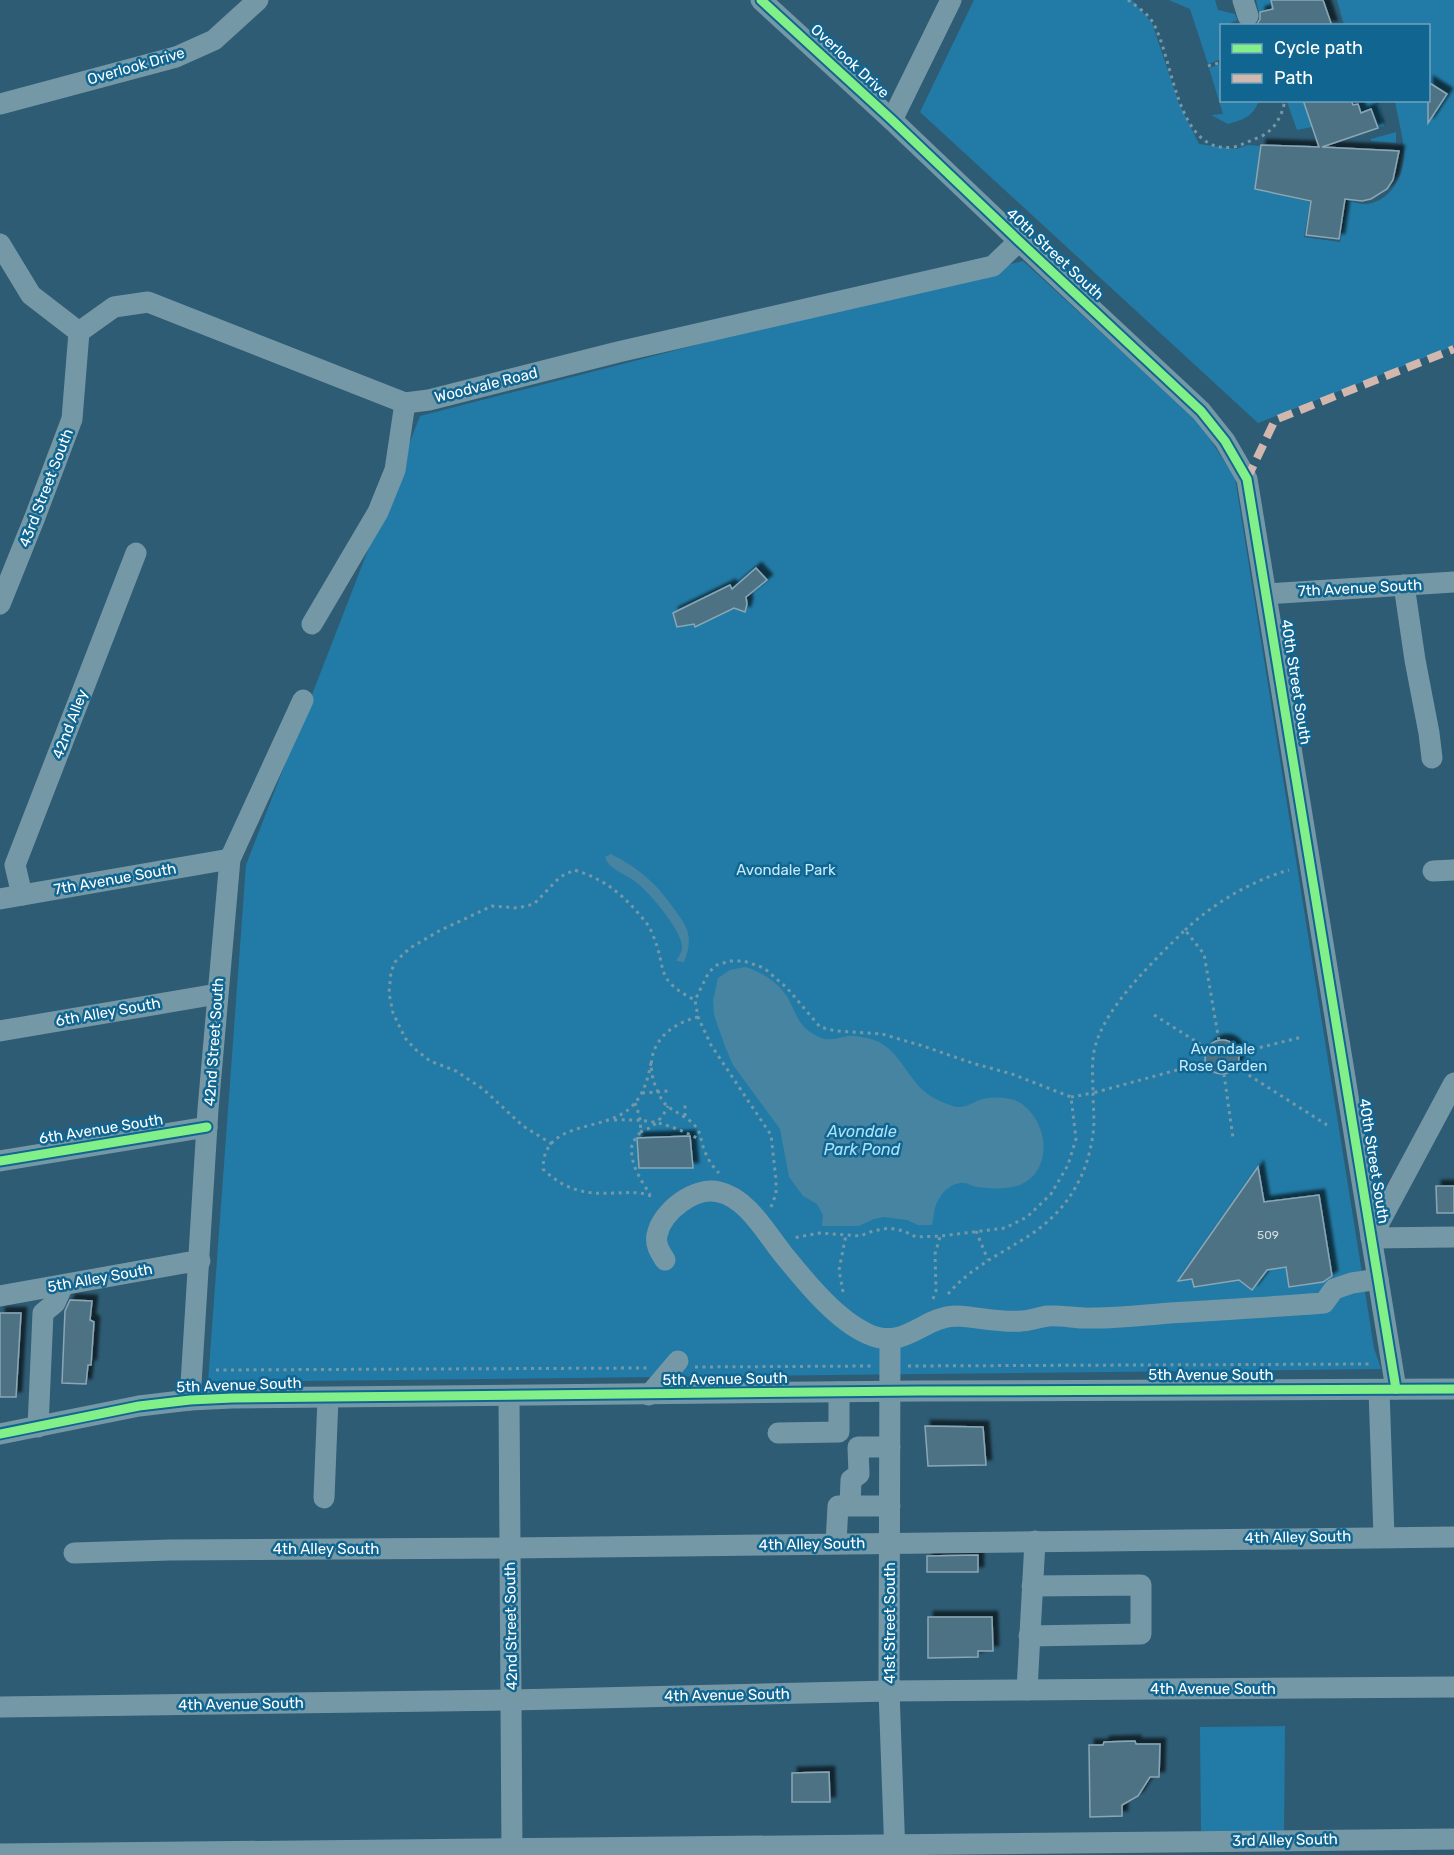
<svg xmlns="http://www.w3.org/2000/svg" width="1454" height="1855" font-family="Rubik,sans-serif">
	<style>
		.green { fill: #227ba6 }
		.water { fill: #4784a1 }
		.building { fill: #4d7284; stroke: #8ba7b5; stroke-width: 1.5; filter: url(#shadow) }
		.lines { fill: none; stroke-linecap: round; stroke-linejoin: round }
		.path { stroke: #7598a7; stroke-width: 3; stroke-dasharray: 3 4.5; stroke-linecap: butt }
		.minor { stroke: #7598a7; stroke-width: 21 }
		.quiet { stroke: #d1b7ad; stroke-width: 8; stroke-dasharray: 15 8; stroke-linecap: butt }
		.cycleway-casing { stroke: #116691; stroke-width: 13 }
		.cycleway { stroke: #82f089; stroke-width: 9 }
		.labels { text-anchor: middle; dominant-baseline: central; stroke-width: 5; stroke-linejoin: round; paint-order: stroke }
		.number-label { font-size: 12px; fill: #d2dce0 }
		.street-label { font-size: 15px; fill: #fff; stroke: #116691 }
		.park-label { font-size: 15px; fill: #c4ebfd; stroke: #116691 }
		.water-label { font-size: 16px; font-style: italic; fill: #ace2f9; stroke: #116691 }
	</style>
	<defs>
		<filter id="shadow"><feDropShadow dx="5.5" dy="-5.5" stdDeviation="1.5" flood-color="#0009"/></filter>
	</defs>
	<rect width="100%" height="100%" fill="#2e5c74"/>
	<!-- green -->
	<g class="green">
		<path d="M974,0H1132L1152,23L1179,104L1199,144L1236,149L1248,145L1260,146L1255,189L1310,202L1304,237L1340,242L1348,201C1354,202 1361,205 1367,204C1390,201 1402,179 1404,156C1405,144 1397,114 1395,101L1428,100V26L1344,25L1337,0H1454V346L1258,423L920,112Z"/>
		<path d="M1169,0H1215L1218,10L1235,14L1237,20L1230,23L1231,25L1222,26L1221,59L1208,64L1190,9Z"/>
		<path d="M1256,0H1271L1274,11L1259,13Z"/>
		<path d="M1221,64L1222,100L1259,101C1252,117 1245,119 1228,124L1211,115L1223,114L1209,68Z"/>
		<path d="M1291,101H1303L1312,127L1297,130L1287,102Z"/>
		<path d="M1369,101H1374L1379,106L1384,126L1378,127L1372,109L1362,112L1358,104Z"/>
		<path d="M1396,132V143L1371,141V139Z"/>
		<path d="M1023,261L1199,422L1235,478L1374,1348L1381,1369L208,1382L246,865L420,416Z"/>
		<path d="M1285,1726L1284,1832L1201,1831L1200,1727Z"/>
	</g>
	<!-- water -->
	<g class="water">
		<path d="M611,854C639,868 657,884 675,910C679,916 685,923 687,930C691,941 688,952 684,962L676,961C678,958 682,952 682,948C684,933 649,892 637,883C626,874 609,870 605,857Z"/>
		<path d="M745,967C762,972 778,982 788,998C794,1009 798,1024 810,1032C825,1042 832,1040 848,1036C854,1035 873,1039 879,1042C903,1054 910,1087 936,1099C942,1102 951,1106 957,1107C967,1108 974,1101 983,1099C993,1096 1013,1097 1022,1104C1040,1117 1049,1144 1040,1165C1029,1191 1001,1190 977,1187C971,1186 966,1182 960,1183C951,1184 943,1191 939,1199C934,1205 934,1217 932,1225H918L907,1220L884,1217L874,1219L859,1226H822L823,1215L817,1204L803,1196L789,1177L780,1129L733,1065L726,1049L714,1015L713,1001L718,978L730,970Z"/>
	</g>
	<!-- building -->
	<g class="building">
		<path d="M1271,0H1323L1332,26H1256L1260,19V12L1273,9Z"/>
		<path d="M1428,82L1447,94L1428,123Z"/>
		<path d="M1303,100H1351L1353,105L1358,104L1361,113L1371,109L1378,128L1322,147L1399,151L1393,180L1387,189L1371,199L1362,201L1345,199L1339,239L1306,235L1311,201L1255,189L1261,145L1319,147Z"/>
		<path d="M756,568L767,580L746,597L747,604L745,612L734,608L695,627L694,624L677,627L673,613L730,585L732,589Z"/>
		<circle cx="1222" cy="1057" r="17"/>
		<path d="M690,1136L693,1168H639L637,1138Z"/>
		<path d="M1258,1167L1264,1202L1319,1195L1332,1276L1323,1282L1289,1287L1286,1267L1267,1270L1252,1290L1239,1280L1194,1287L1192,1279L1178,1281Z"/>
		<path d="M1436,1186H1454V1213H1437Z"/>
		<path d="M70,1300L92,1301L90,1320L94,1322L91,1365H88L86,1384L62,1383L65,1311Z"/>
		<path d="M0,1313H21L16,1397H0Z"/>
		<path d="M925,1426L983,1427L986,1465L928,1466Z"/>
		<path d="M978,1555V1572H927V1556Z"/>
		<path d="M928,1617H992L993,1651H978V1657L928,1658Z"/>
		<path d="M1135,1741L1136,1744H1160L1159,1777H1150L1138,1796L1122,1805V1816L1090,1817L1089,1745H1103L1104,1742Z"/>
		<path d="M829,1772L830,1802H792V1773Z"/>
	</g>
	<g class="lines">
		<!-- path -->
		<g class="path">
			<path d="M1128,0C1136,6 1146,12 1152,21C1174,56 1175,156 1234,147C1243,145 1251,140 1260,137C1275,130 1282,116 1285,100"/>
			<path d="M1208,66L1222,62"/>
			<path d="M1185,930C1214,903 1251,881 1289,870"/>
			<path d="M1154,1015L1208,1049"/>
			<path d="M698,1017C665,1025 642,1050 655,1085C658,1092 661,1100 666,1105C675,1113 689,1117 696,1127C701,1133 701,1142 704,1149C707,1158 712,1166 719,1173"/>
			<path d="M1238,1053L1302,1037"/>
			<path d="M1206,1062L1093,1093C1093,1078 1091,1061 1095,1047C1106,1005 1155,960 1185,930L1204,954L1219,1041"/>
			<path d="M651,1063C648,1079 643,1097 630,1108C603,1133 543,1119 543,1169C563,1189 585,1195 613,1193C627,1193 638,1191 651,1196"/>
			<path d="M1236,1067L1327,1125"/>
			<path d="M1224,1074L1233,1138"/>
			<path d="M642,1093L669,1091"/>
			<path d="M635,1103C638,1111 642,1123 640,1132C638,1137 633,1140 632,1145C629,1162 641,1181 650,1194"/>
			<path d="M685,1116V1103"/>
			<path d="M614,1120C652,1119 667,1123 701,1140"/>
			<path d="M640,1132C653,1128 662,1119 668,1106"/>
			<path d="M552,1144L523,1126L483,1089L456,1071L430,1061L415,1049L405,1038L393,1013L389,993L391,972L395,962L410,948L439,931L492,906L518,908L534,904L560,877L574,870C602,878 620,892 639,914C644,920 649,925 652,933C668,969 653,979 695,1000"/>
			<path d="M771,1207L776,1194V1180L771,1135L711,1045L698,1017L695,1000L709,972L717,965L730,961H744L764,968L787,988L820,1027L836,1031L882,1034L923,1046L972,1063L1012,1074L1071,1097L1076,1139L1068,1165L1051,1194L1027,1217L1005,1228L941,1236L916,1237L904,1231L889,1228L873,1231L860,1236L820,1233L793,1238"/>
			<path d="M976,1231L988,1260"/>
			<path d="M843,1292L839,1270L846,1235"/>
			<path d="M948,1294C971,1267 1001,1254 1030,1235C1066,1211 1087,1178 1093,1134C1095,1121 1093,1106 1093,1093L1071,1097"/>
			<path d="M933,1299L936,1291L935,1254L940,1237"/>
			<path d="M908,1366L1373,1364"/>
			<path d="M695,1367L872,1366"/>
			<path d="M216,1370L647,1368"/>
		</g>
		<!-- minor -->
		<g class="minor">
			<path d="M761,0L892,120L1019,241L1201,411L1225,441L1247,479L1396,1389"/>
			<path d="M1243,0L1248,16"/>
			<path d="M0,104L176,57L214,40L258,0"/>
			<path d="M892,120L951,0"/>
			<path d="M0,244L31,295L79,332"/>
			<path d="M79,332L114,307L148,302L405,403L429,400L618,352L993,266L1019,241"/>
			<path d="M1404,585L1415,660L1429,733L1432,758"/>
			<path d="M1267,594L1454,582"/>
			<path d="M0,604L35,517L72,419L79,332"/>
			<path d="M312,624L378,512L395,470L405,403"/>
			<path d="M1433,871L1454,870"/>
			<path d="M22,895L15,865L136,553"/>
			<path d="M0,899L230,859"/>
			<path d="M0,1031L217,994"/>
			<path d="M1454,1083L1371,1238L1454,1237"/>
			<path d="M0,1161L207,1127"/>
			<path d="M665,1260C660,1252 655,1245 657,1235C662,1211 695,1186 719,1192C747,1198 766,1233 783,1254C805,1281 836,1320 868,1334C905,1351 923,1316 957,1316C977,1317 1003,1323 1021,1321C1030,1321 1039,1317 1048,1316C1063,1315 1078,1319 1093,1318C1119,1318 1144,1315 1170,1313C1221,1310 1273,1307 1324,1303L1334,1289L1352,1283L1378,1279"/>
			<path d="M0,1296L184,1263L200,1261"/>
			<path d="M890,1339L889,1691L895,1855"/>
			<path d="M1379,1390L1384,1536"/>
			<path d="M649,1395L678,1361"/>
			<path d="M509,1397L512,1855"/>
			<path d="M190,1400L208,1109L230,859L303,700"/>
			<path d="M38,1427L43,1313L55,1303L63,1285"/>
			<path d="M778,1433L839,1432V1392"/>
			<path d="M0,1434L139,1406L190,1400L232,1398L918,1391L1454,1389"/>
			<path d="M324,1498L328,1398"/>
			<path d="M850,1505L851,1480L859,1474L858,1447H890"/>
			<path d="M836,1543L838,1506H890"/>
			<path d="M74,1553L170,1550L509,1548L1454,1537"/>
			<path d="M1029,1636L1141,1634V1585L1032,1586"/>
			<path d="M1027,1690L1035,1541"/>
			<path d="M0,1707L512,1700L889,1691L1454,1687"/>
			<path d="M0,1854L1454,1839"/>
		</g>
		<!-- quiet -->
		<path class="quiet" d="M1247,479L1275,420L1454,349"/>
		<defs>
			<g id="cycleway">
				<path d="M761,0L892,120L1019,241L1201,411L1225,441L1247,479L1396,1389"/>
				<path d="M0,1161L207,1127"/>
				<path d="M0,1434L139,1406L190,1400L232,1398L918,1391L1454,1389"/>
			</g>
		</defs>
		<!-- cycleway casing -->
		<use href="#cycleway" class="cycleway-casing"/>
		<!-- cycleway -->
		<use href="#cycleway" class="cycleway"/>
	</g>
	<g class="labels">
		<!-- number labels -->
		<g class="number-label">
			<text x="1268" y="1235">509</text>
		</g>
		<!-- street labels -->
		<g class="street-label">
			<text transform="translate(850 61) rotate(43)">Overlook Drive</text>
			<text transform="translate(136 66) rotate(-16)">Overlook Drive</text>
			<text transform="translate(1055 254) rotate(43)">40th Street South</text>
			<text transform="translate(486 385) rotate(-14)">Woodvale Road</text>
			<text transform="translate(46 488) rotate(-69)">43rd Street South</text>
			<text transform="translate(1360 588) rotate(-3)">7th Avenue South</text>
			<text transform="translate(1296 682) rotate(81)">40th Street South</text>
			<text transform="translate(70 724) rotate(-69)">42nd Alley</text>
			<text transform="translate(115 879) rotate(-10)">7th Avenue South</text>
			<text transform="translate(108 1012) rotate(-10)">6th Alley South</text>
			<text transform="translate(214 1042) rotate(-86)">42nd Street South</text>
			<text transform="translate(101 1129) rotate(-9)">6th Avenue South</text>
			<text transform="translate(1374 1161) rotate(81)">40th Street South</text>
			<text transform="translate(100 1278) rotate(-10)">5th Alley South</text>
			<text x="1211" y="1375">5th Avenue South</text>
			<text transform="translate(725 1379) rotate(-1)">5th Avenue South</text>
			<text transform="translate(239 1385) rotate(-2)">5th Avenue South</text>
			<text transform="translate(1298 1537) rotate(-1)">4th Alley South</text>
			<text transform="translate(812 1544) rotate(-1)">4th Alley South</text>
			<text x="326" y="1549">4th Alley South</text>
			<text transform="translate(890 1623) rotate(-90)">41st Street South</text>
			<text transform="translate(511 1626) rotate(-91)">42nd Street South</text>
			<text x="1213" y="1689">4th Avenue South</text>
			<text transform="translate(727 1695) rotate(-1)">4th Avenue South</text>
			<text transform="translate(241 1704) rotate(-1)">4th Avenue South</text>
			<text transform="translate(1285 1840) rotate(-1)">3rd Alley South</text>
		</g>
		<!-- park labels -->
		<g class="park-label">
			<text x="786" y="870">Avondale Park</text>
			<text x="1223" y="1049">Avondale<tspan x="1223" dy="17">Rose Garden</tspan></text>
		</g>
		<!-- water labels -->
		<g class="water-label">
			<text x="862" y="1131">Avondale<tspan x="862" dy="18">Park Pond</tspan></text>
		</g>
	</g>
	<!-- legend -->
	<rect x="1220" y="24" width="210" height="78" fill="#116691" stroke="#70a3bd" stroke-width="1.5"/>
	<rect x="1232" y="44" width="30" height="9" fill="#82f089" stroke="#70a3bd" stroke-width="1.5"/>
	<text x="1274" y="54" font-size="18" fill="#ffffff">Cycle path</text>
	<rect x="1232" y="74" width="30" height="9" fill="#d1b7ad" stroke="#70a3bd" stroke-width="1.5"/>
	<text x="1274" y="84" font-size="18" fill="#ffffff">Path</text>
</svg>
